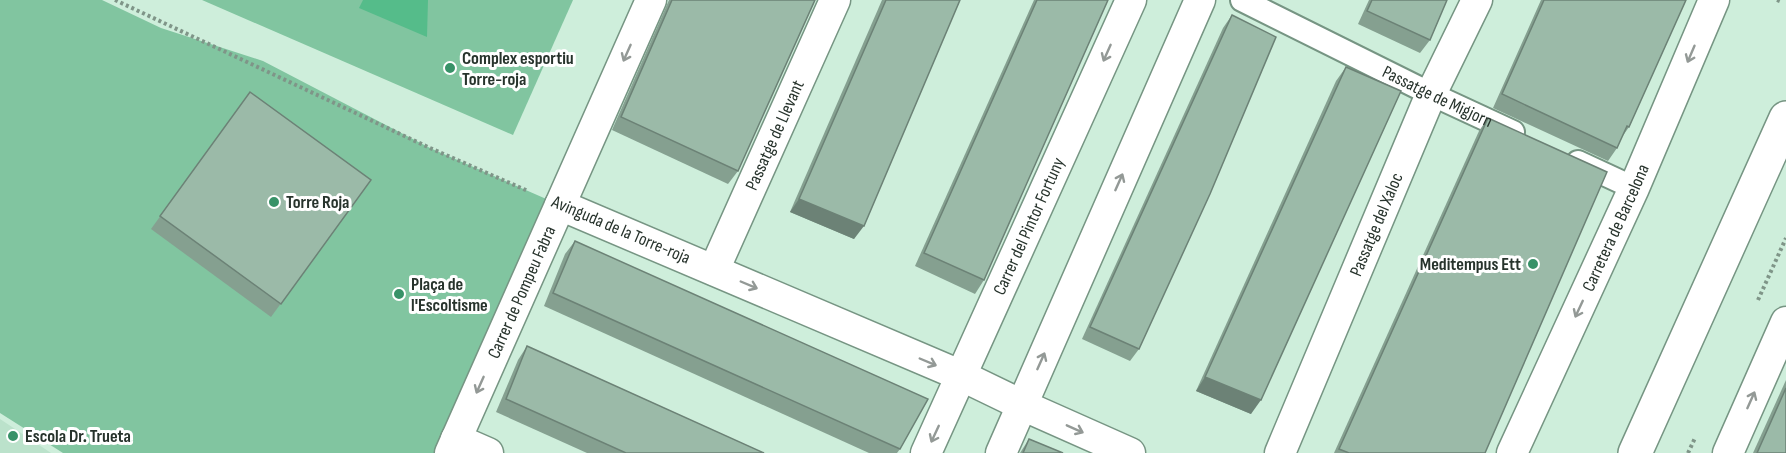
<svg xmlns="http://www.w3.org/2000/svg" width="1786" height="453" font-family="'Sofia Sans Condensed',sans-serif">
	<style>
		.built { fill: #bbe2cb }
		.green { fill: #81c5a0 }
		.water { fill: #55bc8a }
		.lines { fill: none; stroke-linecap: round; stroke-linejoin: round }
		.pedestrian-casing { stroke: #769583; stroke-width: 26 }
		.minor-casing { stroke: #769583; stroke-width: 33 }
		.tertiary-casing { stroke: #769583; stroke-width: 36 }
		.path { stroke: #7f9588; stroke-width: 4; stroke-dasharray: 3 3; stroke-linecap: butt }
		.pedestrian { stroke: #fff; stroke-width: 22 }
		.minor { stroke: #fff; stroke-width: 30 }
		.tertiary { stroke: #fff; stroke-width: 33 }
		.wall { fill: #85a090 }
		.shaded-wall { fill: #6c8276 }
		.building { fill: #9bbaa8; stroke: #6c8276; stroke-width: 1.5 }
		.oneway { stroke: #939996 }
		.poi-dot { fill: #389268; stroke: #fff; stroke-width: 2 }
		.labels { text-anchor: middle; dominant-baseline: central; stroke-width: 6; stroke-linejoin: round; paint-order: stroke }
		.poi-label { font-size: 18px; font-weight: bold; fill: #27332c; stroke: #fff; text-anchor: start }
		.street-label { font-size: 18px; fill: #27332c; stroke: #fff }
	</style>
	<rect width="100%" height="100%" fill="#ceeedb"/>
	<!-- built -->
	<path class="built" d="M0,419L51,453H0Z"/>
	<!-- green -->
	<g class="green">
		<path d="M0,0H102L161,28L263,61L430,148L560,205L454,453H63L0,413Z"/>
		<path d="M202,0H573L513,135Z"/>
	</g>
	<!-- water -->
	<path class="water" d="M363,0H428L427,37L359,8Z"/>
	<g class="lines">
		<defs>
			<g id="pedestrian">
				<path id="s1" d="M1242,0L1431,94L1513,132"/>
				<path d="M1578,162L1634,188"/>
			</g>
			<g id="minor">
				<path d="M560,205L962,376L1022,405L1130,453"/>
				<path id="s2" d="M714,270L835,0"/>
				<path d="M456,439L488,453"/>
				<path id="s3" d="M450,453L651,0"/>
				<path id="s4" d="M926,453L1131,0"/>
				<path d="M1001,453L1200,0"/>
				<path id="s5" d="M1280,453L1431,94L1477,0"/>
				<path id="s6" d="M1512,453L1634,188L1714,0"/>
				<path d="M1728,453L1786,322"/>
			</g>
			<path id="tertiary" d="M1635,453L1786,118"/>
		</defs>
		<!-- pedestrian casing -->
		<use href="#pedestrian" class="pedestrian-casing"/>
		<!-- minor casing -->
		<use href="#minor" class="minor-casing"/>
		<!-- tertiary casing -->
		<use href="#tertiary" class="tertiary-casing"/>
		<!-- path -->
		<g class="path">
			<path d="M115,0L430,148L528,191"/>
			<path d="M1777,0L1782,2"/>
			<path d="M1758,300L1786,238"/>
			<path d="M1688,453L1695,438"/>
		</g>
		<!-- pedestrian -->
		<use href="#pedestrian" class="pedestrian"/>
		<!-- minor -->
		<use href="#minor" class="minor"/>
		<!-- tertiary -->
		<use href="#tertiary" class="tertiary"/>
	</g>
	<!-- wall -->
	<g class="wall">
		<path d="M669,0H815L738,171L728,184L612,130Z"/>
		<path d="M882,0H960L854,239L790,212Z"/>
		<path d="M1034,0H1108L984,280L975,294L915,266Z"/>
		<path d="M1369,0H1447L1430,40L1420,53L1358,24Z"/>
		<path d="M1541,0H1686L1629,127L1622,137L1617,148L1608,161L1493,108Z"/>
		<path d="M1232,15L1139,349L1130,361L1082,339L1223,28Z"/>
		<path d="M1346,67L1251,414L1196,391L1336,81Z"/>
		<path d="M250,92L371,180L271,317L151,229Z"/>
		<path d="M1488,118L1485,453H1334L1479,131Z"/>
		<path d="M575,241L900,449L897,453H869L544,306L565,254Z"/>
		<path d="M527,346L764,453H587L496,412L518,360Z"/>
		<path d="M1786,380V453H1753Z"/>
		<path d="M1029,439L1063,453H1020Z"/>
	</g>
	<!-- shaded-wall -->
	<g class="shaded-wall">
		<path d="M799,199L864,226L854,239L790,212Z"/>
		<path d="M1205,377L1261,400L1251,414L1196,391Z"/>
	</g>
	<!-- building -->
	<g class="building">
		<path d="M672,0H815L738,171L621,117Z"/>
		<path d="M886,0H960L864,226L799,199Z"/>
		<path d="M1037,0H1108L984,280L924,253Z"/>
		<path d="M1372,0H1447L1430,40L1367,11Z"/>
		<path d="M1544,0H1686L1629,127L1627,126L1617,148L1502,94Z"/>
		<path d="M1232,15L1276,37L1210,194L1139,349L1090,327Z"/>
		<path d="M1346,67L1401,91L1261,400L1205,377Z"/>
		<path d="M250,92L371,180L281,304L160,216Z"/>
		<path d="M1488,118L1607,172L1485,453H1349L1339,449Z"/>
		<path d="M575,241L928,399L900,449L553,293Z"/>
		<path d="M527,346L764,453H626L506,399Z"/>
		<path d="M1786,388V453H1757Z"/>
		<path d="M1029,439L1063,453H1023Z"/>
	</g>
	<!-- one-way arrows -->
	<defs><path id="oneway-shaft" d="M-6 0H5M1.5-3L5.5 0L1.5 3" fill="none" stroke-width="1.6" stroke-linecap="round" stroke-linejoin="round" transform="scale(1.5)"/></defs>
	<g class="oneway">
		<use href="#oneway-shaft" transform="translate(627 53) rotate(114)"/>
		<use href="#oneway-shaft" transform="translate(1107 53) rotate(114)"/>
		<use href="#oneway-shaft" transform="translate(1691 54) rotate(113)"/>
		<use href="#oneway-shaft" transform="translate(1119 182) rotate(-66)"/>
		<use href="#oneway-shaft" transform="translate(749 285) rotate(23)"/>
		<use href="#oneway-shaft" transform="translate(1579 309) rotate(115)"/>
		<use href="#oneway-shaft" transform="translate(1041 361) rotate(-66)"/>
		<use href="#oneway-shaft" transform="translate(928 362) rotate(23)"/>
		<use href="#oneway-shaft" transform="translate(480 385) rotate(114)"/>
		<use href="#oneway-shaft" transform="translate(1751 400) rotate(-66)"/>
		<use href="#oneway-shaft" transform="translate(1075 429) rotate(24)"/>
		<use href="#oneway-shaft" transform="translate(935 434) rotate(115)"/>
	</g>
	<!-- markers -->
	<g class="poi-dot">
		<circle cx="450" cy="68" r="6"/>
		<circle cx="274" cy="202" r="6"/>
		<circle cx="1533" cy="264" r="6"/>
		<circle cx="399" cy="294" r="6"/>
		<circle cx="13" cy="436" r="6"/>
	</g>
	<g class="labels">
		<!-- poi labels -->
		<g class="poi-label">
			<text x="462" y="58">Complex esportiu<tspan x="462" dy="21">Torre-roja</tspan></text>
			<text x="286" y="202">Torre Roja</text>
			<text x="1521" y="264" text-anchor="end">Meditempus Ett</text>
			<text x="411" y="284">Plaça de<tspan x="411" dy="21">l'Escoltisme</tspan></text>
			<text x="25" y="436">Escola Dr. Trueta</text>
		</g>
		<!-- street labels -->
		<g class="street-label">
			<text stroke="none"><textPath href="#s1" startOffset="218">Passatge de Migjorn</textPath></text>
			<text stroke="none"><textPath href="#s2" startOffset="148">Passatge de Llevant</textPath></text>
			<text stroke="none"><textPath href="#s5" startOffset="248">Passatge del Xaloc</textPath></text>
			<text stroke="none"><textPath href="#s4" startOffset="249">Carrer del Pintor Fortuny</textPath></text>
			<text stroke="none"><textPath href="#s6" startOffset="248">Carretera de Barcelona</textPath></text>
			<text transform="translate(621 230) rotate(23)">Avinguda de la Torre-roja</text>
			<text stroke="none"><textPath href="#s3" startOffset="176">Carrer de Pompeu Fabra</textPath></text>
		</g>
	</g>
</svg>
